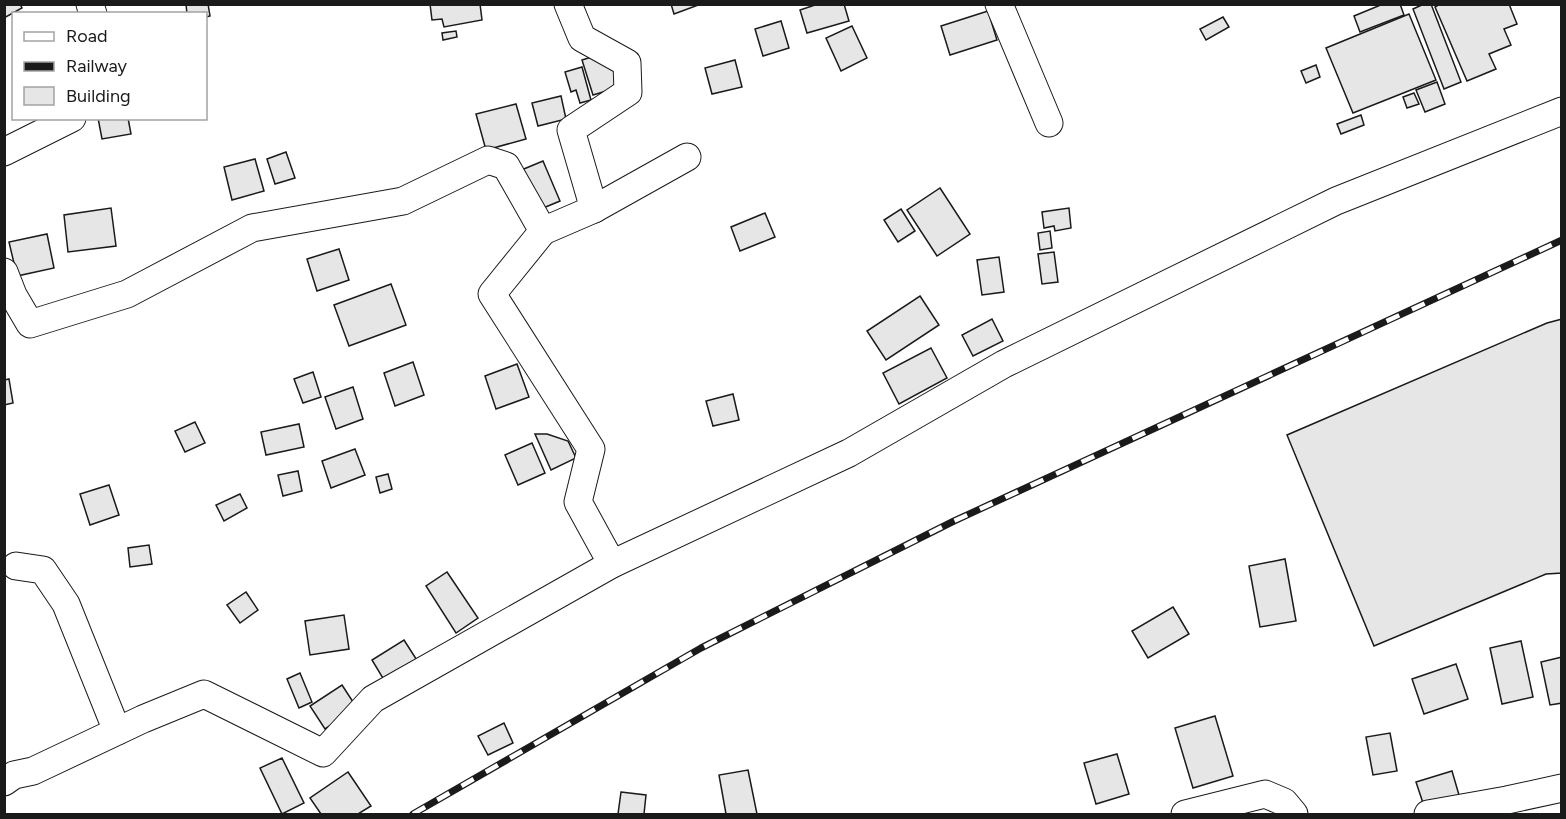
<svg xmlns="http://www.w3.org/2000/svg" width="1566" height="819" font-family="Figtree,sans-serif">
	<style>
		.building { fill: #e6e6e6; stroke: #1a1a1a; stroke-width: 1.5 }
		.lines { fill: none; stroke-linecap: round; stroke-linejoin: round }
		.minor-casing { stroke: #1a1a1a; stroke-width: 29 }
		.minor { stroke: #fff; stroke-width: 27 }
		.rail-casing { stroke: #1a1a1a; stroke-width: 7 }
		.rail { stroke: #fff; stroke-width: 4.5; stroke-dasharray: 14; stroke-linecap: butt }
	</style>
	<rect width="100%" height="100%" fill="#fff"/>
	<!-- building -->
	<g class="building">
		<path d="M4,4H20L22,8L4,18Z"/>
		<path d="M186,4H208L210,16L206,17V14H187Z"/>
		<path d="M430,4H480L482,20L444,27L442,19L432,20Z"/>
		<path d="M671,4H701L674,14Z"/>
		<path d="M818,4H844L849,21L807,33L800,10Z"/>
		<path d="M1383,4H1400L1404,15L1360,32L1354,16Z"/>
		<path d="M1424,4H1431L1461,82L1444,89L1413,9Z"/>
		<path d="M1440,4H1509L1517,24L1504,29L1511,45L1489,54L1496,69L1467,81L1435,7Z"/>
		<path d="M988,11L997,40L950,55L941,26Z"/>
		<path d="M1409,14L1436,80L1353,113L1326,48Z"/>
		<path d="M1223,17L1229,27L1206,40L1200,29Z"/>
		<path d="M781,21L789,48L763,56L755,29Z"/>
		<path d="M852,26L867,58L841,71L826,38Z"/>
		<path d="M456,31L457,37L443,40L442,33Z"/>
		<path d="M601,54L614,57L623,86L593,95L582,60Z"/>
		<path d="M735,60L742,87L712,94L705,68Z"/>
		<path d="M1316,65L1320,77L1306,83L1301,71Z"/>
		<path d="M582,67L591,100L580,103L576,90L571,92L565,72Z"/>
		<path d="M1437,82L1445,104L1425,112L1416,90Z"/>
		<path d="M1414,93L1419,104L1407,108L1403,97Z"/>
		<path d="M561,96L566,119L538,126L532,103Z"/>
		<path d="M516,104L526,139L486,150L476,114Z"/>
		<path d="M1361,115L1364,125L1341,134L1337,124Z"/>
		<path d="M98,118H128L131,134L102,139Z"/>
		<path d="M286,152L295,178L275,184L267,159Z"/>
		<path d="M255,159L264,191L232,200L224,167Z"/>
		<path d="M543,161L560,201L536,211L519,171Z"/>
		<path d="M940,188L970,234L937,256L907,210Z"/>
		<path d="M111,208L116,246L68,252L64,215Z"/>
		<path d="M1069,208L1071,228L1055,231L1054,226L1044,228L1042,212Z"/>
		<path d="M901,209L915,231L898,242L884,220Z"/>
		<path d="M765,213L775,237L740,251L731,227Z"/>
		<path d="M1050,231L1052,248L1040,250L1038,233Z"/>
		<path d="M47,234L54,268L17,276L9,242Z"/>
		<path d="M339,249L349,280L317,291L307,259Z"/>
		<path d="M1054,252L1058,282L1042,284L1038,254Z"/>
		<path d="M999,257L1004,292L982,295L977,260Z"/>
		<path d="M391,284L406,325L349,346L334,305Z"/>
		<path d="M920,296L939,325L886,360L867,331Z"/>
		<path d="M992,319L1003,341L973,356L962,335Z"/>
		<path d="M1562,319V573L1546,574L1374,646L1287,435L1547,323Z"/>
		<path d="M931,348L947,378L899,404L883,373Z"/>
		<path d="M413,362L424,395L395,406L384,373Z"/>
		<path d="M517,364L529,397L496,409L485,376Z"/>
		<path d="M313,372L321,397L303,403L294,379Z"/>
		<path d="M9,379L13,403L4,405V380Z"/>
		<path d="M353,387L363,419L336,429L325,397Z"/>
		<path d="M733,394L739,420L713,426L706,401Z"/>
		<path d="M195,422L205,443L185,452L175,431Z"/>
		<path d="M299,424L304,447L266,455L261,432Z"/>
		<path d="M535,434H547L568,441L576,458L551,470Z"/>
		<path d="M532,443L545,473L518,485L505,455Z"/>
		<path d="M355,449L365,475L331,488L322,461Z"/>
		<path d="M298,471L302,491L283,496L278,475Z"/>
		<path d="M388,474L392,489L380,493L376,477Z"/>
		<path d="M109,485L119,515L90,525L80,494Z"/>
		<path d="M240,494L247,508L224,521L216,505Z"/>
		<path d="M149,545L152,564L130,567L128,548Z"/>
		<path d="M1285,559L1296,621L1260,627L1249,566Z"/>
		<path d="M447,572L478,618L456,633L426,586Z"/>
		<path d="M246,592L258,610L240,623L227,605Z"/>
		<path d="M1173,607L1189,634L1148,658L1132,631Z"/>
		<path d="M344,615L349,649L310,655L305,621Z"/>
		<path d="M404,640L420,665L387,685L372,660Z"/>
		<path d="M1521,641L1533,697L1502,704L1490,648Z"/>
		<path d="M1562,657V703L1550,705L1541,662Z"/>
		<path d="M1456,664L1468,699L1424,714L1412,679Z"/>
		<path d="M300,673L312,702L299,708L287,679Z"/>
		<path d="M342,685L357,708L325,729L310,706Z"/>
		<path d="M1215,716L1233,776L1193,788L1175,728Z"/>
		<path d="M504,723L513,743L488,755L478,736Z"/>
		<path d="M1390,733L1397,771L1373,775L1366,737Z"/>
		<path d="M1117,754L1129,794L1096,804L1084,763Z"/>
		<path d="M282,758L304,803L282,814L260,768Z"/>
		<path d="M748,770L757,814H726L719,775Z"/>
		<path d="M1452,771L1459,795L1424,806L1416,782Z"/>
		<path d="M348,772L371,806L358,814H321L310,798Z"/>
		<path d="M621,792L646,795L644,814H618Z"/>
	</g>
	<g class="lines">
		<defs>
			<g id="minor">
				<path d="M90,4L93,14"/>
				<path d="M999,4L1049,123"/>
				<path d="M4,152L72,118"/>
				<path d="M594,209L687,157"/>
				<path d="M543,231L594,209L571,130L628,92L627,63L582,38L568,4"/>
				<path d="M4,272L13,295L30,324L127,294L252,228L403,201L488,160L506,166L543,231L492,294L591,449L578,502L612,564"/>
				<path d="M16,566L43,570L66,604L117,731"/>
				<path d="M4,782L14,775L33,771L143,719L204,694L323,753L373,699L612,564L849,453L1004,364L1336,201L1562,111"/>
				<path d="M1185,814L1265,794L1284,802L1294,814"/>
				<path d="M1428,814L1507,800L1562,788"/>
			</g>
		</defs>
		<!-- minor casing -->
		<use href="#minor" class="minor-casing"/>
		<!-- minor -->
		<use href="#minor" class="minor"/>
		<defs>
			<path id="rail" d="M413,814L701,648L954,521L1562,240"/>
		</defs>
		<!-- rail casing -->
		<use href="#rail" class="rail-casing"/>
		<!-- rail -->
		<use href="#rail" class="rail"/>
	</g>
	<!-- border -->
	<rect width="1566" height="819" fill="none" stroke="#1a1a1a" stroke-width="12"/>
	<!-- legend -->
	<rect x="12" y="12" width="195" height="108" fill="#ffffff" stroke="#a3a3a3" stroke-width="1.5"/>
	<rect x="24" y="32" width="30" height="9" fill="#ffffff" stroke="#a3a3a3" stroke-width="1.5"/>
	<text x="66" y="42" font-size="18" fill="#1a1a1a">Road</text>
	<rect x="24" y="62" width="30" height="9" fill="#1a1a1a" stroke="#a3a3a3" stroke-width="1.5"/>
	<text x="66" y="72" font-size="18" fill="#1a1a1a">Railway</text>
	<rect x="24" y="87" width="30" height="18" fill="#e6e6e6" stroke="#a3a3a3" stroke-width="1.5"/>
	<text x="66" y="102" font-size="18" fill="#1a1a1a">Building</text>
</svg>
